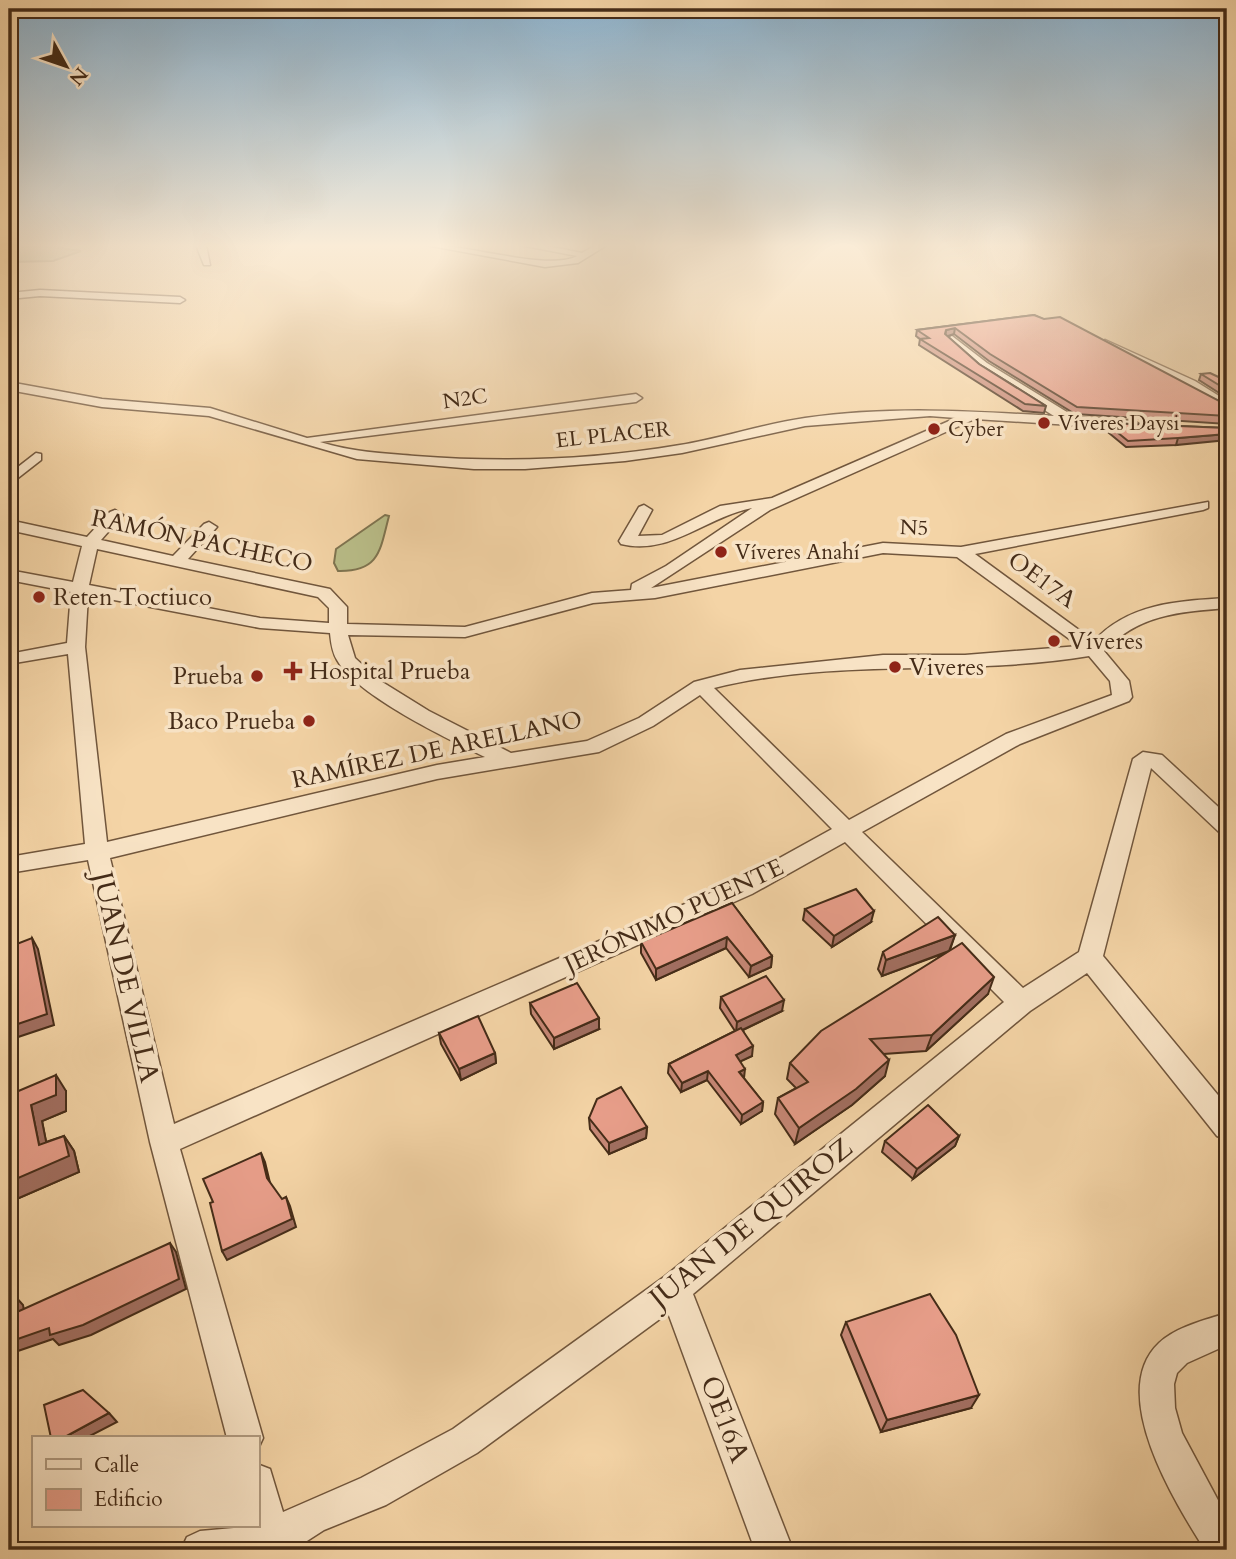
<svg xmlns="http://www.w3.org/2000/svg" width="1236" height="1559" font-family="Cardo,serif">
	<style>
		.green { fill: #b9bd88; stroke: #7f7450; stroke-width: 2 }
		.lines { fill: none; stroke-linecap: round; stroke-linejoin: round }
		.minor-casing { stroke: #71563c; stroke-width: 3 }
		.minor { fill: #f8e3c5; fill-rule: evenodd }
		.wall { fill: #c88877; stroke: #452c18; stroke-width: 2 }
		.shaded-wall { fill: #a26f61; stroke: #452c18; stroke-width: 2 }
		.building { fill: #e89e8a; stroke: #452c18; stroke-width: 2 }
		.poi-dot { fill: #8f2418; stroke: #f8e3c5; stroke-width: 2.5 }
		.labels { text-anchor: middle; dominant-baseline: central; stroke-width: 7; stroke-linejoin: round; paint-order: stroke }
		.far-street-label { font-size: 21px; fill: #452c18; stroke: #f8e3c5 }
		.far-poi-label { font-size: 21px; fill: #452c18; stroke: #f8e3c5; text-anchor: start }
		.street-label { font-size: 24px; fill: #452c18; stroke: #f8e3c5 }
		.poi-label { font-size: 24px; fill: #452c18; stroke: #f8e3c5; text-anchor: start }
		.near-street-label { font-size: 28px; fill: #452c18; stroke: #f8e3c5 }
	</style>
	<rect width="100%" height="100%" fill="#f4d4a6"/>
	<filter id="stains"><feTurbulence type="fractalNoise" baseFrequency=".00286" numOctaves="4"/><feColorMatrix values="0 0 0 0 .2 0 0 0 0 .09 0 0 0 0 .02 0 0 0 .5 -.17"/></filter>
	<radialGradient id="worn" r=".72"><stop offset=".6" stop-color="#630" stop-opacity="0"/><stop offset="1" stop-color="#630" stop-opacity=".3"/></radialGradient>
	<!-- green -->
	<g class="green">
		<path d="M9,245H61L59,248L81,251L53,261L9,262Z"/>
		<path d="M385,515L389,516C380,550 380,572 338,571L334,563L336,549Z"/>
	</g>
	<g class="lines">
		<defs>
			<g id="minor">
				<path d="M196,245H206L210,265H204Z"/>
				<path d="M426,245C465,243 547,272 577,256L520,245H542L582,253L596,245H607L578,263L545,267Z"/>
				<path d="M40,290L180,297L185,300L180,303L40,296L9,299V293Z"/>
				<path d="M952,336L987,363L1075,417L1134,421L1141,425L1134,429L975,419L770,510L651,588L883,543L961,547L1208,502V508L1203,510L975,554L1094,641C1129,603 1178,601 1227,598V608C1179,612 1139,614 1104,651L1129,681L1132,697L1129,701L1020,744L862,832L1023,988L1079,952L1133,759L1143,752L1162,755L1227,815V835L1219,832L1151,768L1103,956L1227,1106V1140L1217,1136L1087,973L1030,1011L693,1294L793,1550H755L668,1313L477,1453L386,1505L324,1530L293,1550H181L187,1537L200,1531L257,1526V1464L270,1469L283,1512L361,1478L453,1429L664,1277L1004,1002L845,842L752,894L180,1149L263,1438L257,1451V1438H227L150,1142L88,860L9,873V857L85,844L68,654L9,664V654L67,643L71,592L9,580V570L73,582L82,546L9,530V520L87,537L110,512L115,510L123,515L101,540L173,556L204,524L209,522L217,527L188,559L330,589L347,607V624L465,627L592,593L631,590L632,584L666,566L752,508C706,517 670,556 621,544L619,541L639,507L644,505L652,510L638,536L662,535L720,506L772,498L956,418L930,416L805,426L682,453L625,461L525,469H474L357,459L209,416L102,407L9,390V382L102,399L210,408L307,438L636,394L642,398L636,402L320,442C351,452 383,453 415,456C504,463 592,460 680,445C722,438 763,424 805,418C888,406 971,411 1054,416L979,369L948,341L946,339ZM97,549L318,597L329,608V623L260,618L89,585ZM883,553L957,557L1079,646L965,655H883L740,670L694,682L639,718L587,741L511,753L429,711L379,680L355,658L348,635L465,637L593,603L655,598ZM88,595L260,628L330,633C331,642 332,652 337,660C356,695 448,739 485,757L437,765L107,842L85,647ZM1089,656L1110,681L1112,695L1006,734L849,820L714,688C837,657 965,677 1089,656ZM700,695L832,829L736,882L174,1124L110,858L437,779L599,752L653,726Z"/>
				<path d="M1105,340L1195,381L1227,401V410L1101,345L1099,343Z"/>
				<path d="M36,453L41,454V460L9,485V474Z"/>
				<path d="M1227,1313V1345L1187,1363L1177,1373L1174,1384L1175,1408L1182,1433L1227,1517V1550H1205C1176,1504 1106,1393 1159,1343C1176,1327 1205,1320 1227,1313Z"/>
			</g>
		</defs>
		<!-- minor casing -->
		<use href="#minor" class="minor-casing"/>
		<!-- minor -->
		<use href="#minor" class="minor"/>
	</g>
	<!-- wall -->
	<g class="wall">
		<path d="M1034,315L1227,405V424L1075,414L989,361L954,334L947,336L979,364L1046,406L1044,413L1023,411L919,345L920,339L916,336L917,330Z"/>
		<path d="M1201,374L1227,381V398L1199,380Z"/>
		<path d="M1106,423L1227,428L1176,445L1126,447L1104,429Z"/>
		<path d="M732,903L772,956L771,967L749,977L726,948L656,980L641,953V942Z"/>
		<path d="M805,909L871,922L832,947L803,920Z"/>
		<path d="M955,935L950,950L988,994L926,1051L884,1054L885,1076L852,1105L795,1144L775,1114L778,1098L796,1088L787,1079L790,1063L945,953L882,976L878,969L883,952Z"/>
		<path d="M721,997L782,1011L743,1030L752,1056L740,1061L744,1078L763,1102L762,1111L741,1124L707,1080L681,1092L668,1073L669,1064L735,1031L720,1008Z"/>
		<path d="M530,1003L599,1029L554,1049L531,1014Z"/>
		<path d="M439,1033L495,1053L496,1063L461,1080L441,1044Z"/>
		<path d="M66,1091V1111L42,1121L46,1142L64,1136L74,1151L79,1172L19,1198L9,1199V1095Z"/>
		<path d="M589,1118L647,1127L646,1138L609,1154L590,1129Z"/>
		<path d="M959,1136L955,1146L913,1179L882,1152L885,1141Z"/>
		<path d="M846,1322L971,1408L881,1432L841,1335Z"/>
	</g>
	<!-- shaded-wall -->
	<g class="shaded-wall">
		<path d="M955,328L954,334L945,337L946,330Z"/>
		<path d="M1227,434V440L1176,445L1178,438Z"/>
		<path d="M874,911L871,922L832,947L834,936Z"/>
		<path d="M955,935L949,951L882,976L886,960Z"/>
		<path d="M727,937L726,948L656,980V969Z"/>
		<path d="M32,938L38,949L54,1025L9,1040V1027Z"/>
		<path d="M772,956L771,967L749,977L751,966Z"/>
		<path d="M994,977L988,994L926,1051L932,1035Z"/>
		<path d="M784,1000L782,1011L736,1033L737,1022Z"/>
		<path d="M599,1018V1029L554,1049V1038Z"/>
		<path d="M753,1046L752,1056L735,1064L736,1055Z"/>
		<path d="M495,1053L496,1063L461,1080L459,1069Z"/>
		<path d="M889,1060L885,1076L852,1105L795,1144L799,1128Z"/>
		<path d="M745,1069L744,1078L739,1072Z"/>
		<path d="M708,1071L707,1080L681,1092L682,1083Z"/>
		<path d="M56,1075L66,1091V1111L42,1121L50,1161L39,1145L31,1105Z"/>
		<path d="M763,1102L762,1111L741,1124L742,1115Z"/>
		<path d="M647,1127L646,1138L609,1154V1143Z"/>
		<path d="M64,1136L74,1151L79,1172L19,1198L9,1185V1182Z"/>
		<path d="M959,1136L955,1146L913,1179L917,1169Z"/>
		<path d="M261,1153L265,1162L271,1187L267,1178Z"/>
		<path d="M286,1197L290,1206L296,1227L227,1260L222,1251Z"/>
		<path d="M170,1243L176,1252L186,1289L91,1335L59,1345L53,1339L9,1354V1342Z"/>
		<path d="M14,1295L23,1305L26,1321L17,1312Z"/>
		<path d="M979,1395L971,1408L881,1432L887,1420Z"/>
		<path d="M109,1413L117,1422L86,1438H63Z"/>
	</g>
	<!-- building -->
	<g class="building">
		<path d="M1034,315L1044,319L1060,317L1227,405V416L1077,407L990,354L955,328L946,330L945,334L979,364L1046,406L1025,404L920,339L929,338L917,330Z"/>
		<path d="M1210,373L1227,381V390L1201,374Z"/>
		<path d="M1106,423L1227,428V434L1178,438L1128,441Z"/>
		<path d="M856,889L874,911L834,936L805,909Z"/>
		<path d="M732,903L772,956L751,966L727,937L656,969L641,942Z"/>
		<path d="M938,917L955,935L886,960L883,952Z"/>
		<path d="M32,938L47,1014L9,1027V947Z"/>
		<path d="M962,943L994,977L932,1035L870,1039L889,1060L856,1089L799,1128L778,1098L808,1082L790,1063L821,1031Z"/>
		<path d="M766,976L784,1000L737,1022L721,997Z"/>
		<path d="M577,983L599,1018L554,1038L530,1003Z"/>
		<path d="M478,1016L495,1053L459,1069L439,1033Z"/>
		<path d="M741,1028L753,1046L736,1055L745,1069L739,1072L763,1102L742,1115L708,1071L682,1083L669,1064Z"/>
		<path d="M56,1075V1095L31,1105L39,1145L64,1136L69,1156L9,1182V1095Z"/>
		<path d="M621,1087L647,1127L609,1143L589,1118L597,1099Z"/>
		<path d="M928,1105L959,1136L917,1169L885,1141Z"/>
		<path d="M261,1153L267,1178L282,1199L286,1197L292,1219L222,1251L210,1203L213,1202L203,1179Z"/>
		<path d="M170,1243L179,1279L83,1325L50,1335L49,1328L9,1342V1298L14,1295L17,1312Z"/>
		<path d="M930,1294L956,1335L979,1395L887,1420L846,1322Z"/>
		<path d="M83,1390L109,1413L63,1438H51L44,1405Z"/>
	</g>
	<!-- sky -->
	<linearGradient id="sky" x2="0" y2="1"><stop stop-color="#8bb4d2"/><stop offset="0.53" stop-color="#faecd7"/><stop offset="1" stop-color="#faecd7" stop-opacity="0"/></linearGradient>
	<rect width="1236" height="463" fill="url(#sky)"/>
	<!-- markers -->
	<g class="poi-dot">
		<circle cx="1044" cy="423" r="7"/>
		<circle cx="934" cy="429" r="7"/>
		<circle cx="721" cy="552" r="7"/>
		<circle cx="39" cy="597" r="7"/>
		<circle cx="1054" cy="641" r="7"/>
		<circle cx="895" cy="667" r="7"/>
		<path d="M289.5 660.5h7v7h7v7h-7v7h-7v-7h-7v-7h7z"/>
		<circle cx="257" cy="676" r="7"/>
		<circle cx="309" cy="721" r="7"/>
	</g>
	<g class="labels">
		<!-- far-street labels -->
		<g class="far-street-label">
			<text transform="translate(465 399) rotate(-8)">N2C</text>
			<text transform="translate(613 435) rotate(-6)">EL PLACER</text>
			<text transform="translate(914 528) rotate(2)">N5</text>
		</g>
		<!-- far-poi labels -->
		<g class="far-poi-label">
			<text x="1058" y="423">Víveres Daysi</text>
			<text x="948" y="429">Cyber</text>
			<text x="735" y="552">Víveres Anahí</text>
		</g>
		<!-- street labels -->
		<g class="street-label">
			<text transform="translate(202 541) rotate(12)">RAMÓN PACHECO</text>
			<text transform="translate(1042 580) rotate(36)">OE17A</text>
			<text transform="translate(437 750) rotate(-12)">RAMÍREZ DE ARELLANO</text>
			<text transform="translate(674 916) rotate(-25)">JERÓNIMO PUENTE</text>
		</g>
		<!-- poi labels -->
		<g class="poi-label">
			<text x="53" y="597">Reten Toctiuco</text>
			<text x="1068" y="641">Víveres</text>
			<text x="909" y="667">Viveres</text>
			<text x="309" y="671">Hospital Prueba</text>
			<text x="243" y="676" text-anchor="end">Prueba</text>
			<text x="295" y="721" text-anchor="end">Baco Prueba</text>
		</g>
		<!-- near-street labels -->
		<g class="near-street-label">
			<text transform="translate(126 977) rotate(77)">JUAN DE VILLA</text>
			<text transform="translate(751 1223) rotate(-39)">JUAN DE QUIROZ</text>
			<text transform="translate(725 1419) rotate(69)">OE16A</text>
		</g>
	</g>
	<!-- margin -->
	<rect width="1236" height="1559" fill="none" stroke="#f4d4a6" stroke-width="35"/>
	<rect x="10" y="10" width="1215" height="1538" fill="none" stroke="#452c18" stroke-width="3.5"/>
	<rect x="18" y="18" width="1201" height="1524" fill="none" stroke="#452c18" stroke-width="2"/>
	<!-- legend -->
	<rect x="32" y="1436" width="228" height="91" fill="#f8e3c5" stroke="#b09a80" stroke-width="2"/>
	<rect x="46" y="1459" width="35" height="10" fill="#f8e3c5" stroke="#b09a80" stroke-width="2"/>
	<text x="94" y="1472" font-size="21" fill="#452c18">Calle</text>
	<rect x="46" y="1489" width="35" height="21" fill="#e89e8a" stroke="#b09a80" stroke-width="2"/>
	<text x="94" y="1506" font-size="21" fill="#452c18">Edificio</text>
	<!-- north arrow -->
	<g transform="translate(66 66) rotate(130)" stroke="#f8e3c5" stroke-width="5" paint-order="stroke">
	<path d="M0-5L12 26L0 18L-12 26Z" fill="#452c18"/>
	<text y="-10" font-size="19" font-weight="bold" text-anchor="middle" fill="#452c18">N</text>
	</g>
	<rect width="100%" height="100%" filter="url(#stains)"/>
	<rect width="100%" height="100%" fill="url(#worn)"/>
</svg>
